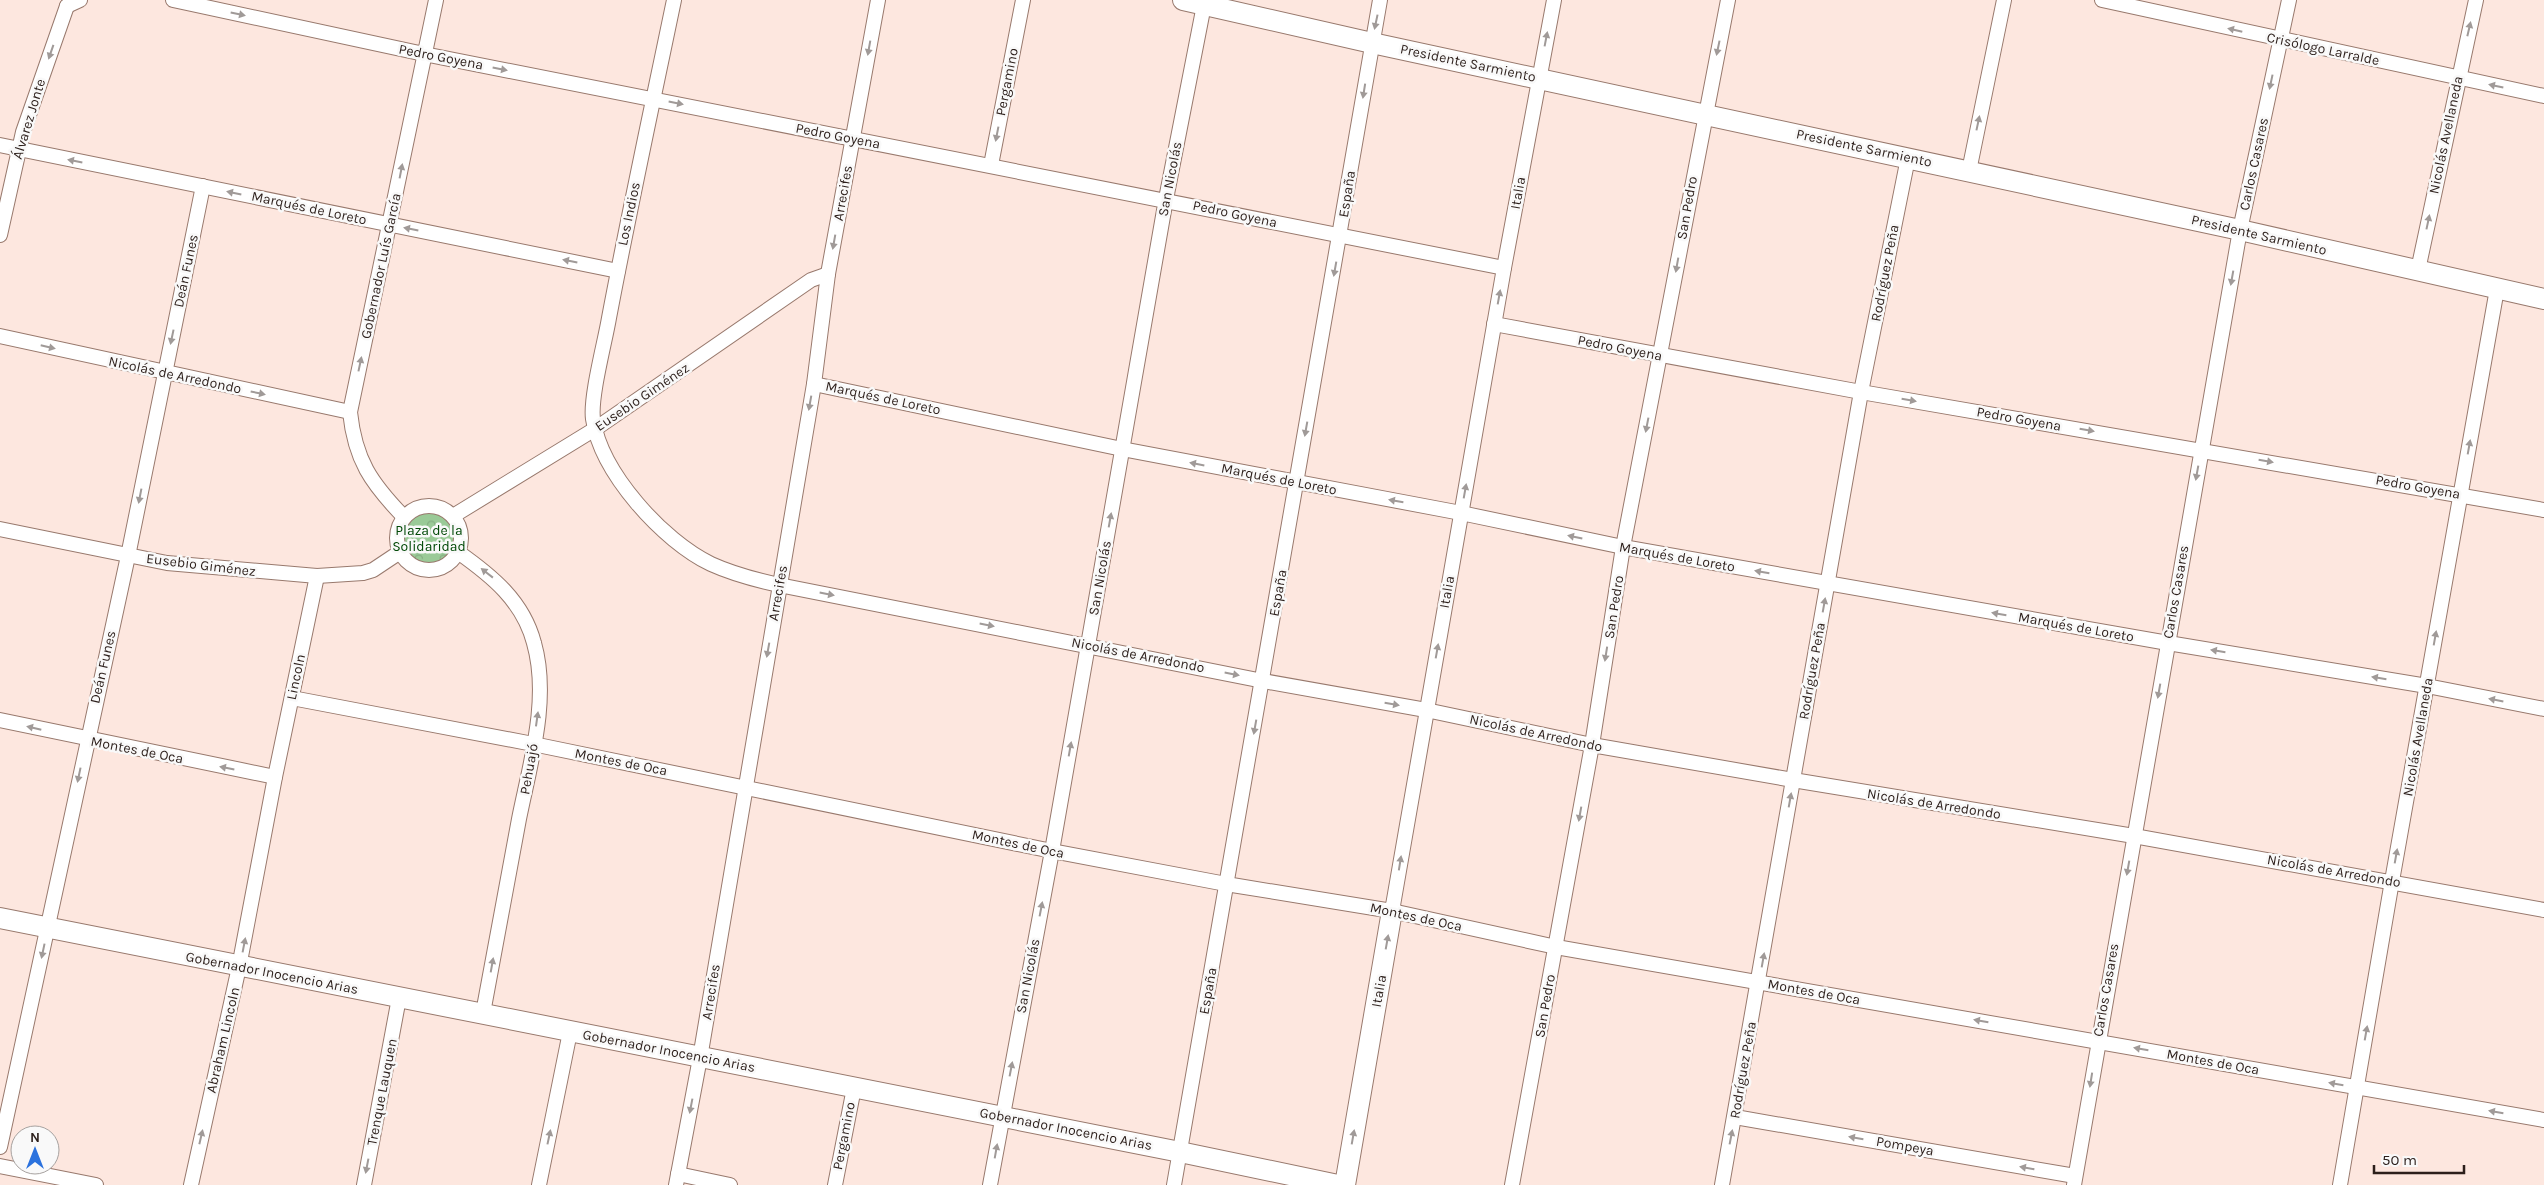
<svg xmlns="http://www.w3.org/2000/svg" width="2544" height="1185" font-family="Karla,sans-serif">
	<style>
		.park { fill: url(#park-crowns) }
		.lines { fill: none; stroke-linecap: round; stroke-linejoin: round }
		.street-casing { stroke: #98796d; stroke-width: 16 }
		.secondary-casing { stroke: #98796d; stroke-width: 22 }
		.street { stroke: #fff; stroke-width: 14 }
		.secondary { stroke: #fff; stroke-width: 20 }
		.oneway { fill: #a09a98 }
		.labels { text-anchor: middle; dominant-baseline: central; stroke-width: 5; stroke-linejoin: round; paint-order: stroke }
		.street-label { font-size: 14px; fill: #2c1f1b; stroke: #f9f9f9 }
		.park-label { font-size: 14px; fill: #004806; stroke: #f9f9f9 }
	</style>
	<defs>
		<pattern id="park-crowns" width="20" height="18" patternUnits="userSpaceOnUse" patternTransform="scale(1.25)"><rect width="20" height="18" fill="#9aca97"/><path d="M2 6a3 3 0 1 1 6 0M12 15a3 3 0 1 1 6 0" fill="none" stroke="#85ad82"/></pattern>
	</defs>
	<rect width="100%" height="100%" fill="#fde7df"/>
	<!-- park -->
	<circle class="park" cx="429" cy="538" r="29"/>
	<g class="lines">
		<defs>
			<g id="street">
				<path d="M173,0L424,54L1504,268"/>
				<path d="M674,0C652,106 629,212 609,318C605,342 590,397 593,419C601,473 663,541 711,564C733,574 756,580 779,585L1263,681L1426,710L1592,745L1793,780L2134,836L2544,910"/>
				<path d="M2102,0L2544,96"/>
				<path d="M67,6L80,0"/>
				<path d="M0,145L618,271"/>
				<path d="M991,165L1023,0"/>
				<path d="M1969,171L2004,0"/>
				<path d="M0,235L23,132L67,6"/>
				<path d="M2418,270L2476,0"/>
				<path d="M1494,324L1861,392L2544,510"/>
				<path d="M0,336L350,412"/>
				<path d="M814,384L1122,449L1461,513L1623,547L2168,643L2427,686L2544,709"/>
				<circle cx="429" cy="538" r="32"/>
				<path d="M453,516L595,429L811,280L828,274"/>
				<path d="M404,517C371,483 355,460 350,412L436,0"/>
				<path d="M0,529L167,563L317,576L363,573L373,570L400,552"/>
				<path d="M458,552C492,576 523,601 534,643C550,699 530,764 519,819C507,884 495,949 483,1013"/>
				<path d="M292,698L533,744L1052,851L1226,884L1392,911L1556,947L2544,1120"/>
				<path d="M0,720L275,777"/>
				<path d="M1392,911L1504,268L1554,0"/>
				<path d="M1735,1117L2075,1176"/>
				<path d="M0,1147L128,556L203,186"/>
				<path d="M0,1166L96,1185"/>
				<path d="M678,1174L730,1185"/>
				<path d="M191,1185L239,967L275,777L317,576"/>
				<path d="M364,1185L399,998"/>
				<path d="M539,1185L570,1032"/>
				<path d="M676,1185L700,1058L814,384L828,274L878,0"/>
				<path d="M835,1185L854,1088"/>
				<path d="M990,1185L1052,851L1166,199L1205,0"/>
				<path d="M1174,1185L1380,0"/>
				<path d="M1512,1185L1592,745L1623,547L1728,0"/>
				<path d="M1722,1185L1861,392L1908,158"/>
				<path d="M2074,1185L2240,230L2289,0"/>
				<path d="M2340,1185L2392,881L2497,289"/>
			</g>
			<g id="secondary">
				<path d="M1183,0L1372,43L2240,230L2544,299"/>
				<path d="M0,918L1180,1152L1338,1185"/>
				<path d="M1345,1185L1392,911"/>
			</g>
		</defs>
		<!-- street casing -->
		<use href="#street" class="street-casing"/>
		<!-- secondary casing -->
		<use href="#secondary" class="secondary-casing"/>
		<!-- street -->
		<use href="#street" class="street"/>
		<!-- secondary -->
		<use href="#secondary" class="secondary"/>
	</g>
	<!-- one-way arrows -->
	<defs><path id="oneway-solid" d="M-6-.8H1V-3.2L6.5 0L1 3.2V.8H-6Z" transform="scale(1.25)"/></defs>
	<g class="oneway">
		<use href="#oneway-solid" transform="translate(238 14) rotate(12)"/>
		<use href="#oneway-solid" transform="translate(1376 22) rotate(102)"/>
		<use href="#oneway-solid" transform="translate(2469 29) rotate(-77)"/>
		<use href="#oneway-solid" transform="translate(2235 30) rotate(-167)"/>
		<use href="#oneway-solid" transform="translate(1546 39) rotate(-79)"/>
		<use href="#oneway-solid" transform="translate(869 48) rotate(100)"/>
		<use href="#oneway-solid" transform="translate(1718 48) rotate(102)"/>
		<use href="#oneway-solid" transform="translate(51 52) rotate(109)"/>
		<use href="#oneway-solid" transform="translate(500 69) rotate(11)"/>
		<use href="#oneway-solid" transform="translate(2271 82) rotate(102)"/>
		<use href="#oneway-solid" transform="translate(2496 86) rotate(-168)"/>
		<use href="#oneway-solid" transform="translate(1364 91) rotate(99)"/>
		<use href="#oneway-solid" transform="translate(676 103) rotate(11)"/>
		<use href="#oneway-solid" transform="translate(1978 123) rotate(-78)"/>
		<use href="#oneway-solid" transform="translate(997 134) rotate(101)"/>
		<use href="#oneway-solid" transform="translate(75 161) rotate(-169)"/>
		<use href="#oneway-solid" transform="translate(401 171) rotate(-79)"/>
		<use href="#oneway-solid" transform="translate(234 193) rotate(-168)"/>
		<use href="#oneway-solid" transform="translate(2428 222) rotate(-78)"/>
		<use href="#oneway-solid" transform="translate(411 229) rotate(-169)"/>
		<use href="#oneway-solid" transform="translate(834 242) rotate(100)"/>
		<use href="#oneway-solid" transform="translate(570 261) rotate(-169)"/>
		<use href="#oneway-solid" transform="translate(1677 265) rotate(100)"/>
		<use href="#oneway-solid" transform="translate(1335 269) rotate(100)"/>
		<use href="#oneway-solid" transform="translate(2232 278) rotate(100)"/>
		<use href="#oneway-solid" transform="translate(1499 297) rotate(-80)"/>
		<use href="#oneway-solid" transform="translate(172 337) rotate(102)"/>
		<use href="#oneway-solid" transform="translate(48 347) rotate(13)"/>
		<use href="#oneway-solid" transform="translate(360 364) rotate(-78)"/>
		<use href="#oneway-solid" transform="translate(258 393) rotate(12)"/>
		<use href="#oneway-solid" transform="translate(1909 400) rotate(10)"/>
		<use href="#oneway-solid" transform="translate(810 403) rotate(100)"/>
		<use href="#oneway-solid" transform="translate(1647 425) rotate(101)"/>
		<use href="#oneway-solid" transform="translate(1306 429) rotate(100)"/>
		<use href="#oneway-solid" transform="translate(2087 430) rotate(10)"/>
		<use href="#oneway-solid" transform="translate(2469 447) rotate(-80)"/>
		<use href="#oneway-solid" transform="translate(2266 461) rotate(10)"/>
		<use href="#oneway-solid" transform="translate(1197 464) rotate(-169)"/>
		<use href="#oneway-solid" transform="translate(2197 473) rotate(100)"/>
		<use href="#oneway-solid" transform="translate(1465 491) rotate(-80)"/>
		<use href="#oneway-solid" transform="translate(140 496) rotate(101)"/>
		<use href="#oneway-solid" transform="translate(1396 501) rotate(-170)"/>
		<use href="#oneway-solid" transform="translate(1110 520) rotate(-80)"/>
		<use href="#oneway-solid" transform="translate(1575 537) rotate(-168)"/>
		<use href="#oneway-solid" transform="translate(1762 572) rotate(-170)"/>
		<use href="#oneway-solid" transform="translate(487 573) rotate(-142)"/>
		<use href="#oneway-solid" transform="translate(827 594) rotate(11)"/>
		<use href="#oneway-solid" transform="translate(1824 605) rotate(-80)"/>
		<use href="#oneway-solid" transform="translate(1999 614) rotate(-170)"/>
		<use href="#oneway-solid" transform="translate(987 625) rotate(11)"/>
		<use href="#oneway-solid" transform="translate(2435 638) rotate(-80)"/>
		<use href="#oneway-solid" transform="translate(768 650) rotate(100)"/>
		<use href="#oneway-solid" transform="translate(1437 651) rotate(-80)"/>
		<use href="#oneway-solid" transform="translate(2218 651) rotate(-171)"/>
		<use href="#oneway-solid" transform="translate(1606 654) rotate(99)"/>
		<use href="#oneway-solid" transform="translate(1232 674) rotate(11)"/>
		<use href="#oneway-solid" transform="translate(2379 678) rotate(-171)"/>
		<use href="#oneway-solid" transform="translate(2159 691) rotate(100)"/>
		<use href="#oneway-solid" transform="translate(2496 700) rotate(-169)"/>
		<use href="#oneway-solid" transform="translate(1392 704) rotate(10)"/>
		<use href="#oneway-solid" transform="translate(537 719) rotate(-82)"/>
		<use href="#oneway-solid" transform="translate(1255 727) rotate(100)"/>
		<use href="#oneway-solid" transform="translate(34 728) rotate(-167)"/>
		<use href="#oneway-solid" transform="translate(1070 749) rotate(-80)"/>
		<use href="#oneway-solid" transform="translate(227 768) rotate(-169)"/>
		<use href="#oneway-solid" transform="translate(79 775) rotate(102)"/>
		<use href="#oneway-solid" transform="translate(1790 800) rotate(-80)"/>
		<use href="#oneway-solid" transform="translate(1580 814) rotate(100)"/>
		<use href="#oneway-solid" transform="translate(2396 856) rotate(-80)"/>
		<use href="#oneway-solid" transform="translate(1400 863) rotate(-81)"/>
		<use href="#oneway-solid" transform="translate(2128 868) rotate(100)"/>
		<use href="#oneway-solid" transform="translate(1041 909) rotate(-79)"/>
		<use href="#oneway-solid" transform="translate(1387 942) rotate(-80)"/>
		<use href="#oneway-solid" transform="translate(244 945) rotate(-79)"/>
		<use href="#oneway-solid" transform="translate(43 951) rotate(102)"/>
		<use href="#oneway-solid" transform="translate(1763 960) rotate(-80)"/>
		<use href="#oneway-solid" transform="translate(492 965) rotate(-80)"/>
		<use href="#oneway-solid" transform="translate(1981 1021) rotate(-170)"/>
		<use href="#oneway-solid" transform="translate(2366 1033) rotate(-80)"/>
		<use href="#oneway-solid" transform="translate(2141 1049) rotate(-170)"/>
		<use href="#oneway-solid" transform="translate(1011 1069) rotate(-79)"/>
		<use href="#oneway-solid" transform="translate(2091 1080) rotate(99)"/>
		<use href="#oneway-solid" transform="translate(2336 1084) rotate(-170)"/>
		<use href="#oneway-solid" transform="translate(691 1106) rotate(101)"/>
		<use href="#oneway-solid" transform="translate(2496 1112) rotate(-170)"/>
		<use href="#oneway-solid" transform="translate(201 1137) rotate(-77)"/>
		<use href="#oneway-solid" transform="translate(549 1137) rotate(-78)"/>
		<use href="#oneway-solid" transform="translate(1353 1137) rotate(-80)"/>
		<use href="#oneway-solid" transform="translate(1731 1137) rotate(-79)"/>
		<use href="#oneway-solid" transform="translate(1856 1138) rotate(-170)"/>
		<use href="#oneway-solid" transform="translate(996 1151) rotate(-80)"/>
		<use href="#oneway-solid" transform="translate(367 1166) rotate(101)"/>
		<use href="#oneway-solid" transform="translate(2027 1168) rotate(-170)"/>
	</g>
	<g class="labels">
		<!-- street labels -->
		<g class="street-label">
			<text transform="translate(2323 49) rotate(12)">Crisólogo Larralde</text>
			<text transform="translate(441 57) rotate(11)">Pedro Goyena</text>
			<text transform="translate(1468 63) rotate(12)">Presidente Sarmiento</text>
			<text transform="translate(1007 82) rotate(-79)">Pergamino</text>
			<text transform="translate(29 119) rotate(-73)">Álvarez Jonte</text>
			<text transform="translate(2446 135) rotate(-78)">Nicolás Avellaneda</text>
			<text transform="translate(838 136) rotate(11)">Pedro Goyena</text>
			<text transform="translate(1864 148) rotate(12)">Presidente Sarmiento</text>
			<text transform="translate(2254 164) rotate(-78)">Carlos Casares</text>
			<text transform="translate(1170 179) rotate(-79)">San Nicolás</text>
			<text transform="translate(843 193) rotate(-80)">Arrecifes</text>
			<text transform="translate(1518 193) rotate(-80)">Italia</text>
			<text transform="translate(1347 194) rotate(-81)">España</text>
			<text transform="translate(309 208) rotate(12)">Marqués de Loreto</text>
			<text transform="translate(1687 208) rotate(-80)">San Pedro</text>
			<text transform="translate(629 214) rotate(-78)">Los Indios</text>
			<text transform="translate(1235 214) rotate(12)">Pedro Goyena</text>
			<text transform="translate(2259 235) rotate(13)">Presidente Sarmiento</text>
			<text transform="translate(381 266) rotate(-78)">Gobernador Luís García</text>
			<text transform="translate(186 271) rotate(-78)">Deán Funes</text>
			<text transform="translate(1885 273) rotate(-79)">Rodríguez Peña</text>
			<text transform="translate(1620 348) rotate(11)">Pedro Goyena</text>
			<text transform="translate(175 375) rotate(12)">Nicolás de Arredondo</text>
			<text transform="translate(642 397) rotate(-34)">Eusebio Giménez</text>
			<text transform="translate(883 398) rotate(12)">Marqués de Loreto</text>
			<text transform="translate(2019 419) rotate(10)">Pedro Goyena</text>
			<text transform="translate(1279 479) rotate(11)">Marqués de Loreto</text>
			<text transform="translate(2418 487) rotate(10)">Pedro Goyena</text>
			<text transform="translate(1677 557) rotate(10)">Marqués de Loreto</text>
			<text transform="translate(201 565) rotate(7)">Eusebio Giménez</text>
			<text transform="translate(1100 578) rotate(-80)">San Nicolás</text>
			<text transform="translate(1447 592) rotate(-80)">Italia</text>
			<text transform="translate(2176 592) rotate(-80)">Carlos Casares</text>
			<text transform="translate(778 593) rotate(-80)">Arrecifes</text>
			<text transform="translate(1278 593) rotate(-80)">España</text>
			<text transform="translate(1614 607) rotate(-81)">San Pedro</text>
			<text transform="translate(2076 627) rotate(10)">Marqués de Loreto</text>
			<text transform="translate(1138 655) rotate(11)">Nicolás de Arredondo</text>
			<text transform="translate(103 667) rotate(-77)">Deán Funes</text>
			<text transform="translate(1812 671) rotate(-80)">Rodríguez Peña</text>
			<text transform="translate(296 677) rotate(-78)">Lincoln</text>
			<text transform="translate(1536 733) rotate(12)">Nicolás de Arredondo</text>
			<text transform="translate(2418 737) rotate(-80)">Nicolás Avellaneda</text>
			<text transform="translate(137 750) rotate(11)">Montes de Oca</text>
			<text transform="translate(621 762) rotate(11)">Montes de Oca</text>
			<text transform="translate(529 769) rotate(-80)">Pehuajó</text>
			<text transform="translate(1934 804) rotate(9)">Nicolás de Arredondo</text>
			<text transform="translate(1018 844) rotate(12)">Montes de Oca</text>
			<text transform="translate(2334 871) rotate(10)">Nicolás de Arredondo</text>
			<text transform="translate(1416 917) rotate(12)">Montes de Oca</text>
			<text transform="translate(272 973) rotate(11)">Gobernador Inocencio Arias</text>
			<text transform="translate(1028 976) rotate(-79)">San Nicolás</text>
			<text transform="translate(2106 990) rotate(-80)">Carlos Casares</text>
			<text transform="translate(1208 991) rotate(-80)">España</text>
			<text transform="translate(1379 991) rotate(-80)">Italia</text>
			<text transform="translate(711 992) rotate(-81)">Arrecifes</text>
			<text transform="translate(1814 992) rotate(10)">Montes de Oca</text>
			<text transform="translate(1545 1006) rotate(-80)">San Pedro</text>
			<text transform="translate(223 1040) rotate(-77)">Abraham Lincoln</text>
			<text transform="translate(669 1051) rotate(11)">Gobernador Inocencio Arias</text>
			<text transform="translate(2213 1062) rotate(10)">Montes de Oca</text>
			<text transform="translate(1743 1070) rotate(-80)">Rodríguez Peña</text>
			<text transform="translate(382 1092) rotate(-79)">Trenque Lauquen</text>
			<text transform="translate(1066 1129) rotate(11)">Gobernador Inocencio Arias</text>
			<text transform="translate(844 1136) rotate(-79)">Pergamino</text>
			<text transform="translate(1905 1146) rotate(10)">Pompeya</text>
		</g>
		<!-- park labels -->
		<g class="park-label">
			<text x="429" y="530">Plaza de la<tspan x="429" dy="16">Solidaridad</tspan></text>
		</g>
	</g>
	<!-- north arrow -->
	<g transform="translate(35 1150)"><circle r="24" fill="#f9f9f9" stroke="#a7a2a0"/>
	<path d="M0-4L9 19L0 12L-9 19Z" fill="#2b72de"/>
	<text y="-8" font-size="14" font-weight="bold" text-anchor="middle" fill="#2c1f1b">N</text>
	</g>
	<!-- scale -->
	<path d="M2374 1165v8h90v-8" fill="none" stroke="#2c1f1b" stroke-width="2.5"/>
	<text x="2382" y="1165" font-size="15" fill="#2c1f1b" stroke="#f9f9f9" stroke-width="4" paint-order="stroke">50 m</text>
</svg>
